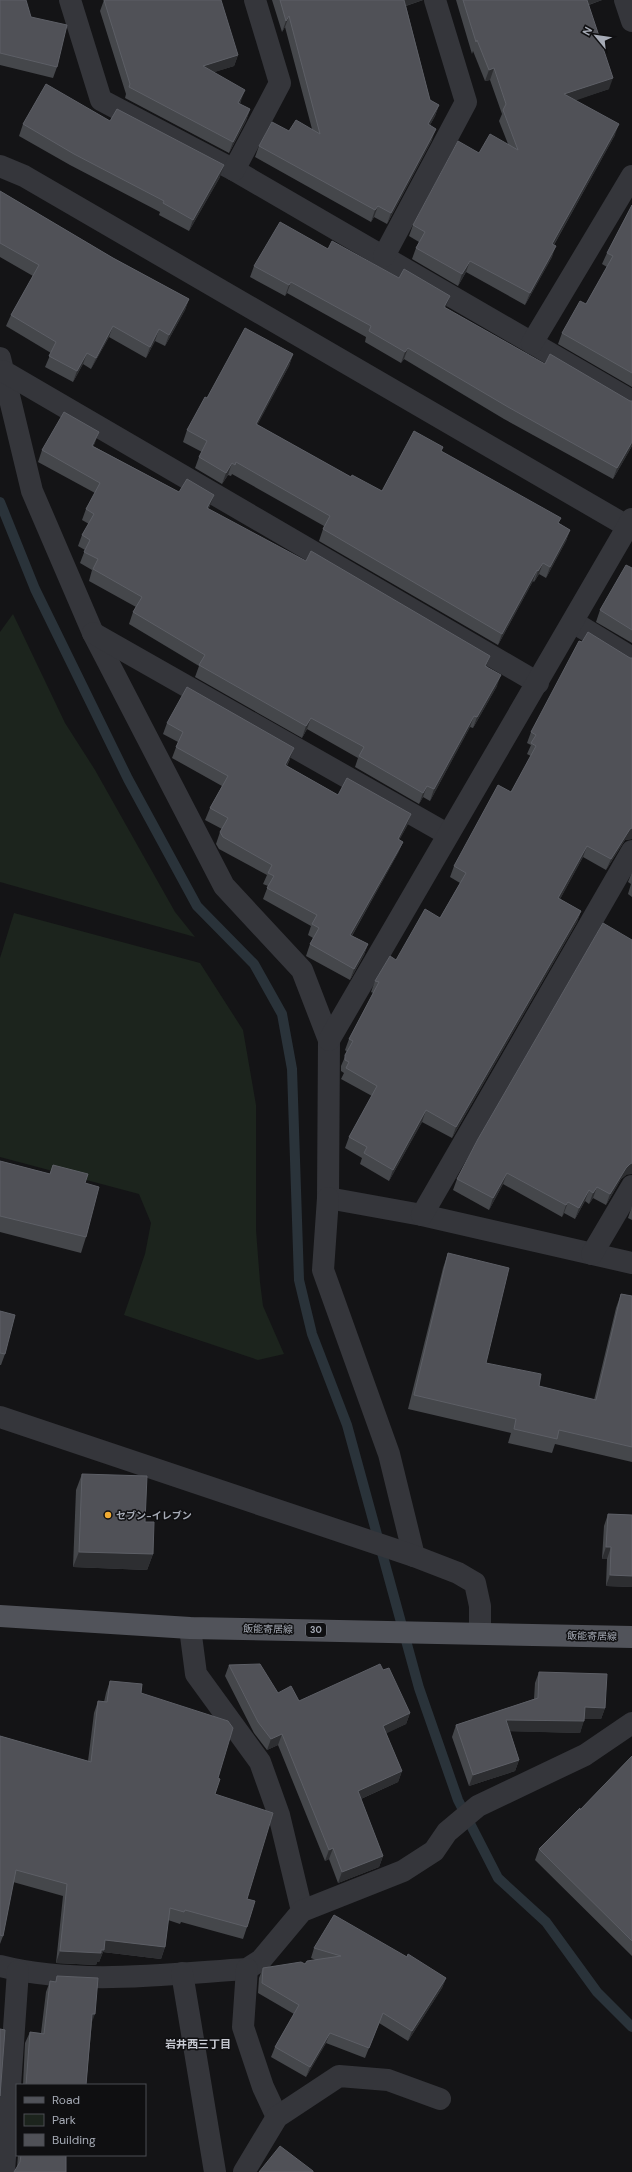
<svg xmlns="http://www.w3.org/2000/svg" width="632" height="2172" font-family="'DM Sans','Noto Sans JP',sans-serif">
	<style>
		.green { fill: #1c241d }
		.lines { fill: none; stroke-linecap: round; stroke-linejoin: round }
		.stream { stroke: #2a333a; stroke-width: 10 }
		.minor { stroke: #35363b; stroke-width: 22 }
		.major { stroke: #51535a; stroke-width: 22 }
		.wall { fill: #45474b }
		.shaded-wall { fill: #2d2e31 }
		.building { fill: #505157; stroke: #5d5f66 }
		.poi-dot { fill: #f0aa32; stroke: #0f0f11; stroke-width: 1.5 }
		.labels { text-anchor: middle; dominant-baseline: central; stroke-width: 3; stroke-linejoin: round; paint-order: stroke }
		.shield { fill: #0f0f11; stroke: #797c84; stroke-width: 1 }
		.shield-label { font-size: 9px; font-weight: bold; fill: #a6abb6 }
		.poi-label { font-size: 10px; font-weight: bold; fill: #a6abb6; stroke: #0f0f11; text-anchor: start }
		.street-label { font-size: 10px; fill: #a6abb6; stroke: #0f0f11 }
		.neighbourhood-label { font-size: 11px; font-weight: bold; fill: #c7cad2; stroke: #0f0f11 }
	</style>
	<rect width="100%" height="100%" fill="#141416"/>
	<!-- green -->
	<g class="green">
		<path d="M13,614L65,723L95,770L175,912L195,937L0,882V632Z"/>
		<path d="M14,913L200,963L243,1030L256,1105V1230L260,1282L263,1306L284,1354L258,1360L124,1315L145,1254L151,1223L139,1194L0,1157V958Z"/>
	</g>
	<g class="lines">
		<!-- stream -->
		<path class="stream" d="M0,502L35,589L128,779L197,906L254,964L282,1014L292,1069L299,1280L312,1334L347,1425L419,1688L458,1800L498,1878L546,1922L597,1992L632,2027"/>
		<!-- minor -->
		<g class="minor">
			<path d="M70,0L101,100L234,170L632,401"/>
			<path d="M625,0L632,21"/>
			<path d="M0,166L24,176L632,529"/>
			<path d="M234,170L280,83L255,0"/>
			<path d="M384,256L466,102L435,0"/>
			<path d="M532,343L632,176"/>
			<path d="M0,358L32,491L93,633L224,886L302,970L329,1040L328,1198L422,1215L632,1263"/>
			<path d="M3,371L538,683"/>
			<path d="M573,622L632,658"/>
			<path d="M93,633L447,834"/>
			<path d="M329,1040L632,519"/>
			<path d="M328,1198L323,1270L389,1454L414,1556"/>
			<path d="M422,1215L632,851"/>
			<path d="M592,1254L632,1186"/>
			<path d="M0,1417L414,1556L458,1573L475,1583L480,1606V1633"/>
			<path d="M190,1628L196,1674L260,1762L279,1815L302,1911"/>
			<path d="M0,1966C77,1986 169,1974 247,1969L261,1960L302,1911L403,1871L434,1851L447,1832L478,1806L585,1755L632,1723"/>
			<path d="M247,1969L243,2027L263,2087L277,2117"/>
			<path d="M182,1973L215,2172"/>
			<path d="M4,2172L18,1971"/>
			<path d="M244,2172L277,2117L339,2076L388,2080L440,2099"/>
		</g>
		<!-- major -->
		<path class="major" d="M0,1616L190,1628L632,1637"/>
	</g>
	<!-- wall -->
	<g class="wall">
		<path d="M0,0L31,17L57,67L53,78L0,65Z"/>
		<path d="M104,0L238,55L234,66L214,72L241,101L240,104L250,109L246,121L229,153L125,98L126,94L100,11Z"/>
		<path d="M272,0H423L406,6L430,100L439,105L435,116L430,125L432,140L387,224L374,217L371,222L255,157L259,146L289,131L312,129L285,27L282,32Z"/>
		<path d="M456,0H602L589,5L609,89L575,100L615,135L554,245L552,257L525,305L466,272L458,286L412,259L416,248L419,242L409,236L413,225L479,153L508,144L499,121L502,114L490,80L485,81L473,51L472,54Z"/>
		<path d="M110,121L220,177L189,231L159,215L160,212L70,165L19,136L23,124Z"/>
		<path d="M0,191L113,258L189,299L185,310L165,346L155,341L146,358L109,337L91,369L83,364L73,382L45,367L51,353L6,326L11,315L33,276L0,257Z"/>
		<path d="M632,205V387L558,344L562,333L586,304L607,267L602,264L607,253Z"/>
		<path d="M328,249L446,308L632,446L613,479L504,419L404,359L401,363L365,342L366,337L287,293L285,296L250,277L254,266Z"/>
		<path d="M293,354L289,366L257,425L351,477L382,491L443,447L441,451L559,523L570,530L566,541L546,578L539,574L534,582L533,581L498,645L319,541L324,526L232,474L231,476L228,475L222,484L195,468L199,457L202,452L183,442L187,430L207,398Z"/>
		<path d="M95,443L93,446L179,492L210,506L208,509L487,666L497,686L473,728L470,727L430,801L423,797L419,804L355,767L358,758L307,729L302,738L195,677L199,666L129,624L133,612L136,607L89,581L92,570L80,563L85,550L78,546L82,535L89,524L82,520L86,509L95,493L38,462L42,450Z"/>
		<path d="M632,568V643L596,622L600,610Z"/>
		<path d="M582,642L630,658H632V839L625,840L606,870L583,857L560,899L581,911L577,922L452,1138L422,1122L389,1181L360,1164L362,1158L345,1148L349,1137L372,1096L341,1079L344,1073L341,1071V1066L347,1052L345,1050L349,1039L373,993L371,992L375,981L396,960L440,918L460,883L450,877L454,866L511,792L531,756L527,754L531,745L527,743L531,732Z"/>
		<path d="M167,723L290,759L287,766L338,795L411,814L407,826L399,840L403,842L398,853L352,936L368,944L364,955L350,980L306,956L310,944L313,938L308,935L311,926L263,899L268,886L263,884L267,875L219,849L216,844L220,832L222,829L205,820L210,808L222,786L172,758L178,742L163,734Z"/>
		<path d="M632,872V897L628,894L631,884L628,882Z"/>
		<path d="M632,940L626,1175L621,1179L606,1205L593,1198L589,1204L585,1201L575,1219L564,1213L562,1217L503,1184L489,1210L453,1190L457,1179Z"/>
		<path d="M0,1161L50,1174L53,1165L85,1183L86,1237L81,1253L0,1232Z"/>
		<path d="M632,1206V1220L628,1218Z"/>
		<path d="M448,1253L486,1363L539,1386L594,1400L616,1308L621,1294L632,1296V1462L555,1444L552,1453L508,1443L511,1433L408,1409L443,1268Z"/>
		<path d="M0,1311L5,1354L1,1365H0Z"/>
		<path d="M82,1474L145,1522L153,1554L147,1570L73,1567L76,1490Z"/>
		<path d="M608,1514L632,1515V1587L606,1586L607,1559H602L604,1526Z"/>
		<path d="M229,1665L278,1693L299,1701L383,1670L410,1713L406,1724L386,1733L402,1771L398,1782L361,1799L383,1856L379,1867L338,1883L329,1859L325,1861L278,1745L267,1750L254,1733L225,1676Z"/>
		<path d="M539,1672L605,1708L601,1719H584L580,1733L510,1731L519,1760L515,1771L469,1786L452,1737L456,1725L534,1699L535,1683Z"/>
		<path d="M110,1681L141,1693L218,1778L215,1794L247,1899V1927L243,1939L181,1922L180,1924L168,1920L165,1947L161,1959L103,1952L99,1962H97L96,1965L56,1963L63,1896L13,1882L3,1936L0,1944V1736L88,1761L94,1713L98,1701L104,1702L106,1693Z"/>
		<path d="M632,1756V1956L535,1860L539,1849L580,1810Z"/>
		<path d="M314,1948L407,1957L446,1978L442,1988L408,2041L379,2023L365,2058L326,2043L306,2077L271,2057L275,2047L294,2014L258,1993L259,1978L263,1968L305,1964L316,1960L311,1958Z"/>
		<path d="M57,1976L92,2022L86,2085H23L25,2043L30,2032L41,2033L46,1992L50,1981L55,1982Z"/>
		<path d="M18,2155H66L17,2168Z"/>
	</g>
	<!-- shaded-wall -->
	<g class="shaded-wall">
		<path d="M402,0H423L399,8Z"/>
		<path d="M584,0H602L582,7Z"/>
		<path d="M289,16L285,27L282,32L286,21Z"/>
		<path d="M238,55L234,66L199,77L203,66Z"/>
		<path d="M494,68L490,80L485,81L489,70Z"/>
		<path d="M613,78L609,89L560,106L564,94Z"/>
		<path d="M245,90L241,101L234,114L238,103Z"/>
		<path d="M439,105L435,116L424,136L428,124Z"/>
		<path d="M250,109L246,121L229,153L233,142Z"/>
		<path d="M619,124L615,135L548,255L552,244Z"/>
		<path d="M436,129L432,140L387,224L391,213Z"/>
		<path d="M224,165L220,177L189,231L193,220Z"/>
		<path d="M378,206L374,217L371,222L375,210Z"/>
		<path d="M556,246L552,257L525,305L530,293Z"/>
		<path d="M470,261L466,272L458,286L462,274Z"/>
		<path d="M291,282L287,293L285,296L289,285Z"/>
		<path d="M450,296L446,307H444Z"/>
		<path d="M189,299L185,310L165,346L169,335Z"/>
		<path d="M113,326L109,337L91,369L96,358Z"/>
		<path d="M159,329L155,341L146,358L150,347Z"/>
		<path d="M408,348L404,359L401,363L405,352Z"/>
		<path d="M87,353L83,364L73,382L77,371Z"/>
		<path d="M293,354L289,366L252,435L256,424Z"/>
		<path d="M99,432L95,443L88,457L92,446Z"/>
		<path d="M632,442V446L613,479L617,468Z"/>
		<path d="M232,463L228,475L222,484L226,473Z"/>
		<path d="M214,495L210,506L202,520L207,508Z"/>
		<path d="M570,530L566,541L546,578L550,567Z"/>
		<path d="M543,563L539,574L534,582L538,571Z"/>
		<path d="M537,570L533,581L498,645L502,634Z"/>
		<path d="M490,656L486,667L485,666Z"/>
		<path d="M501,675L497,686L473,728L477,717Z"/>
		<path d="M474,716L470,727L430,801L434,789Z"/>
		<path d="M311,718L307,729L302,738L306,726Z"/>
		<path d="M294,748L290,759L281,776L285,765Z"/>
		<path d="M427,786L423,797L419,804L423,793Z"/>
		<path d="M411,814L407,826L394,850L398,839Z"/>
		<path d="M632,828V839L625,840L606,870L611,859L630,829Z"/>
		<path d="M403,842L398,853L346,946L350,935Z"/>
		<path d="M587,846L583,857L554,910L558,898Z"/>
		<path d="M581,911L577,922L452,1138L456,1127Z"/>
		<path d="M368,944L364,955L350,980L354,969Z"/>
		<path d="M426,1110L422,1122L389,1181L393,1170Z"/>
		<path d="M632,1163V1174L626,1175L621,1179L606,1205L610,1194L626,1168L630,1164Z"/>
		<path d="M507,1173L503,1184L489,1210L493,1198Z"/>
		<path d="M597,1187L593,1198L589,1204L593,1193Z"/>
		<path d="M589,1190L585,1201L575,1219L579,1208Z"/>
		<path d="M568,1202L564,1213L562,1217L566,1205Z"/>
		<path d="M606,1547H611L607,1559H602Z"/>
		<path d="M79,1552L153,1554L147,1570L73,1567Z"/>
		<path d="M610,1575L632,1576V1587L606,1586Z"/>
		<path d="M585,1707L605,1708L601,1719H581Z"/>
		<path d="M410,1713L406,1724L379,1737L383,1726Z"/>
		<path d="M506,1720L584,1721L580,1733L502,1731Z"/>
		<path d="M282,1734L278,1745L267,1750L271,1739Z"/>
		<path d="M519,1760L515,1771L469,1786L473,1775Z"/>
		<path d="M402,1771L398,1782L354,1802L358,1791Z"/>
		<path d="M333,1848L329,1859L325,1861L329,1850Z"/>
		<path d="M383,1856L379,1867L338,1883L342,1872Z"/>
		<path d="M105,1940L165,1947L161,1959L103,1952L99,1962H97L96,1965L56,1963L60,1951Z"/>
		<path d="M446,1978L442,1988L408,2041L412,2031Z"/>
		<path d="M92,2014H95L91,2025Z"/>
		<path d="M330,2033L326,2043L306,2077L310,2067Z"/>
	</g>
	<!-- building -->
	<g class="building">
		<path d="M0,0H26L31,17L67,25L57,67L0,53Z"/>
		<path d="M104,0H221L238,55L203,66L245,90L238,103L250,109L233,142L129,87L130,84Z"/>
		<path d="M280,0H404L430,100L439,105L428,124L436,129L391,213L378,206L375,210L259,146L272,122L289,131L296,120L320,134L289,16L286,21Z"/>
		<path d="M463,0H587L613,78L564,94L619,124L552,244L556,246L530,293L470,261L462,274L416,248L425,232L413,225L458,141L479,153L490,134L518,150L503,110L506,104L494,68L489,70L477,40L476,42Z"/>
		<path d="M46,84L110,121L117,109L224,165L193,220L163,203L164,201L74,154L23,124Z"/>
		<path d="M0,191L113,258L189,299L169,335L159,329L150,347L113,326L96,358L87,353L77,371L49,356L56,342L11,315L39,265L0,243Z"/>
		<path d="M632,205V373L562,333L580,301L586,304L613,256L607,253Z"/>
		<path d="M280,222L328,249L332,241L399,278L404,269L450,296L444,307L545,364L550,354L630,401H632V442L617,468L508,407L408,348L405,352L369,331L371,326L291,282L289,285L254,266Z"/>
		<path d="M245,328L293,354L256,424L351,477L352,475L382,491L414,431L443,447L441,451L561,518L558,523L570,530L550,567L543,563L538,571L537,570L502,634L323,529L330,516L236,462L235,465L232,463L226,473L199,457L207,441L187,430L205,397L207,398Z"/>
		<path d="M64,412L99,432L92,446L179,492L187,479L214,495L207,508L306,561L311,551L490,656L485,666L501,675L477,717L474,716L434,789L427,786L423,793L359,756L364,747L311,718L306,726L199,665L205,655L133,612L142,597L93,569L98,559L84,552L90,540L82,535L94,514L86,509L100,483L42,450Z"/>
		<path d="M626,565L632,568V630L600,610Z"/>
		<path d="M588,632L630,658H632V828L630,829L611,859L587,846L558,898L581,911L456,1127L426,1110L393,1170L364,1153L367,1147L349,1137L377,1086L346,1068L349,1062L345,1060V1055L353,1041L349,1039L379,982L375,981L390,956L396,960L425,909L440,918L466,873L454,866L498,785L511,792L536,746L531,743L536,735L531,732L579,641L582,642Z"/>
		<path d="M187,687L294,748L285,765L338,795L347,778L411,814L398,839L403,842L350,935L368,944L354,969L310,944L319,928L312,924L317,915L267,888L274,876L268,873L272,865L223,837L220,832L228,818L210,808L228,776L176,747L183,732L167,723Z"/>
		<path d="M603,923L632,940V1163L630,1164L626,1168L610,1194L597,1187L593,1193L589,1190L579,1208L568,1202L566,1205L507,1173L493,1198L457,1179L478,1139Z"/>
		<path d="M0,1161L50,1174L53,1165L88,1174L85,1183L99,1187L86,1237L0,1216Z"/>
		<path d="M448,1253L509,1268L486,1363L541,1374L539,1386L596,1400L621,1294L632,1296V1447L559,1430L557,1439L514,1429L516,1419L414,1395Z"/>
		<path d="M0,1311L15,1315L5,1354L0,1353Z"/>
		<path d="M82,1474L147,1476L145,1522H154L153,1554L79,1552Z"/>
		<path d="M608,1514L632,1515V1576L610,1575L611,1547H606Z"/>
		<path d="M260,1664L278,1693L291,1686L299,1701L380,1664L383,1670L389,1668L410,1713L383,1726L402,1771L358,1791L383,1856L342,1872L333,1848L329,1850L282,1734L271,1739L258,1722L229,1665Z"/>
		<path d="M539,1672L607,1674L605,1708L585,1707L584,1721L506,1720L519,1760L473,1775L456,1725L538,1698Z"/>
		<path d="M110,1681L142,1684L141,1693L228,1721L233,1728L218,1778L220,1779L215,1794L273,1813L247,1899L255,1901L247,1927L185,1910L184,1912L170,1908L165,1947L105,1940L104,1950H101V1953L60,1951L67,1884L16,1870L3,1936L0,1935V1736L91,1762L98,1701L107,1702Z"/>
		<path d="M632,1756V1941L539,1849L580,1808V1810Z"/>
		<path d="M334,1915L407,1957L408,1954L446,1978L412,2031L383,2013L369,2048L330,2033L310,2067L275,2047L299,2005L262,1983L263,1968L301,1962L305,1964L307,1961L341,1956L314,1948Z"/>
		<path d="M57,1976L98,1978L95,2014H92L86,2085H26L30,2032L44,2034L50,1981L56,1982Z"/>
		<path d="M0,2029L5,2030L0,2096Z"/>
		<path d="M280,2146L313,2171V2172H259Z"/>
		<path d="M21,2155H66V2172H14L20,2162Z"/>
	</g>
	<!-- markers -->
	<circle class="poi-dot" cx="108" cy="1515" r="4"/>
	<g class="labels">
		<!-- shield labels -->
		<rect class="shield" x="306" y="1623" width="20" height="14" rx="3"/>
		<g class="shield-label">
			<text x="316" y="1630">30</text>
		</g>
		<!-- poi labels -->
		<g class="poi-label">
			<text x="116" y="1515">セブン-イレブン</text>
		</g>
		<!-- street labels -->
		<g class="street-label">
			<text transform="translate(268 1629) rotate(1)">飯能寄居線</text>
			<text transform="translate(592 1636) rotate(1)">飯能寄居線</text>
		</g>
		<!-- neighbourhood labels -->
		<g class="neighbourhood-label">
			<text x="198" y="2044">岩井西三丁目</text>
		</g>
	</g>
	<!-- legend -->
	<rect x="16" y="2084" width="130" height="72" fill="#0f0f11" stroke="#4b4d53"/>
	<rect x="24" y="2097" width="20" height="6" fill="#51535a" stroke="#4b4d53"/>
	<text x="52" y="2104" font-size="12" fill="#a6abb6">Road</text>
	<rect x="24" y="2114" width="20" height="12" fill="#1c241d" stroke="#4b4d53"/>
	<text x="52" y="2124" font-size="12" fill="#a6abb6">Park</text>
	<rect x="24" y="2134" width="20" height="12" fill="#505157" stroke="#4b4d53"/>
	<text x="52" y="2144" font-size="12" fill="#a6abb6">Building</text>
	<!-- north arrow -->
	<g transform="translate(596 36) rotate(299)" stroke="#0f0f11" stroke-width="3" paint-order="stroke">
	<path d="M0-3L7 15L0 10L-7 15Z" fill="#a6abb6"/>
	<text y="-6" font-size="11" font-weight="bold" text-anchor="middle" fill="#a6abb6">N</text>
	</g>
</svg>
